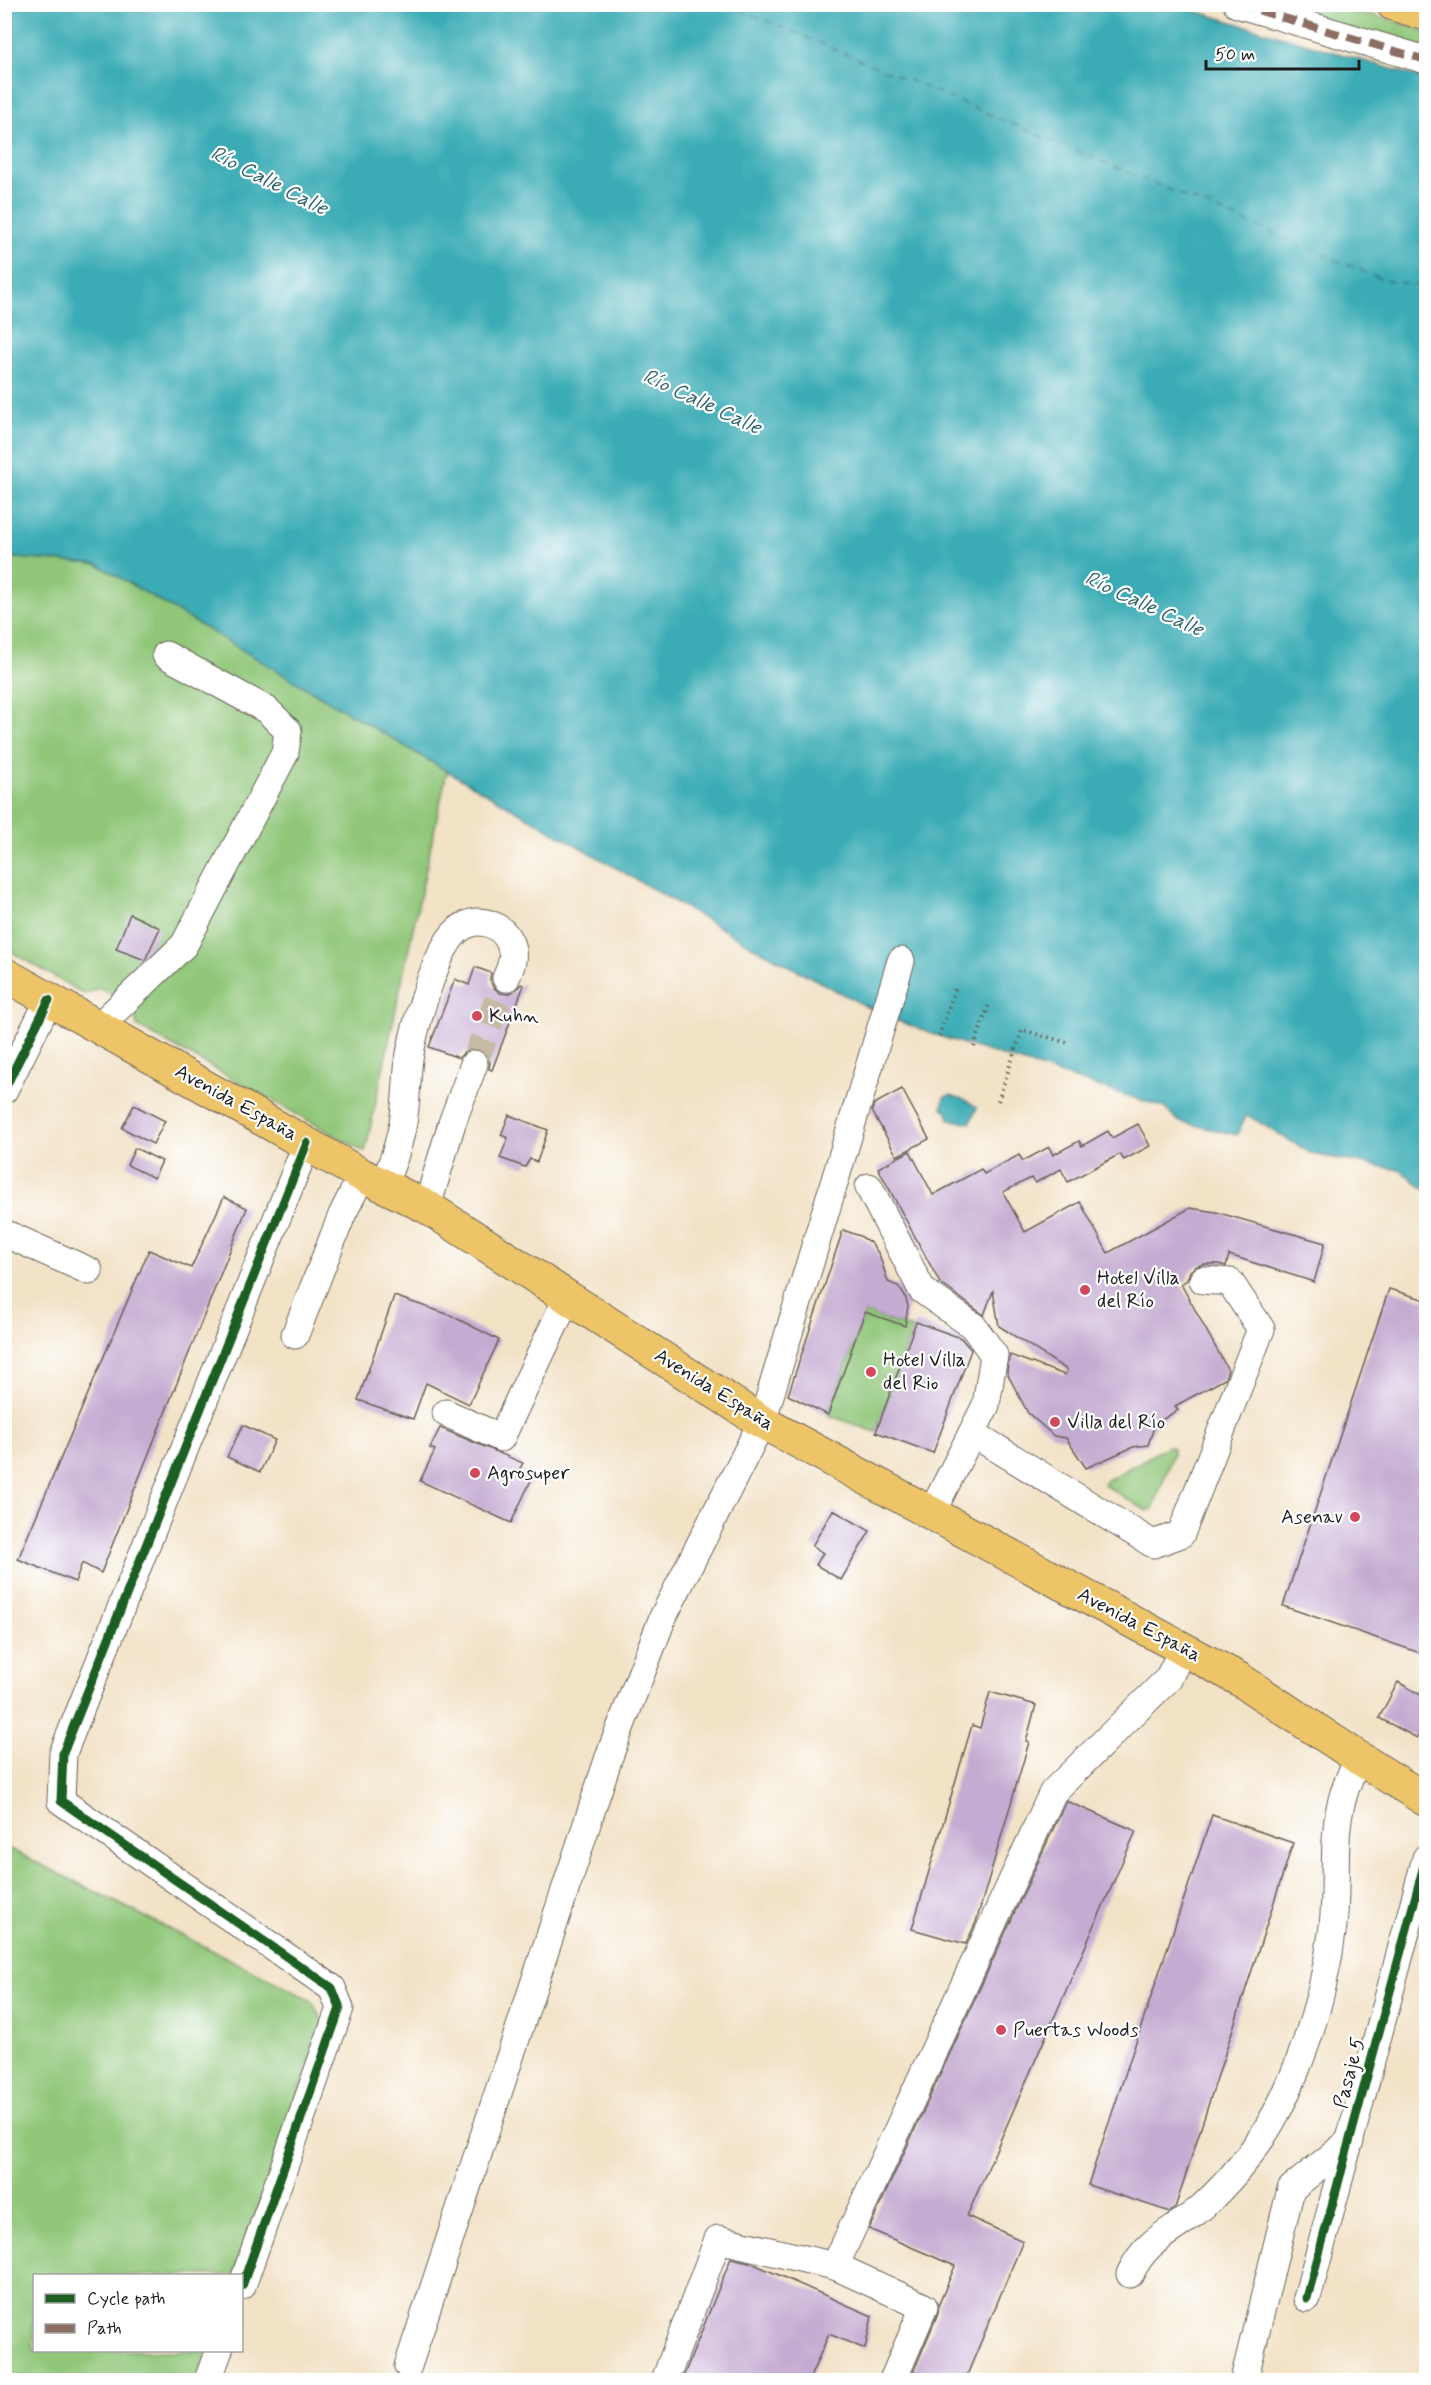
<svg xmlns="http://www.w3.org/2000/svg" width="1431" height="2385" font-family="Mynerve,sans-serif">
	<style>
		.green { fill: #8fc678; stroke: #56714a; stroke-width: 1.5 }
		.water { fill: #3bacb5; stroke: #2c6468; stroke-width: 1.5 }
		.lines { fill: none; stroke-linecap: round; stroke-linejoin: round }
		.ferry { stroke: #2c6468; stroke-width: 1.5; stroke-dasharray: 8 6; stroke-linecap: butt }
		.building { fill: #c4abd1 }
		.minor-tunnel { stroke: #c7baa4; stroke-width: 27; stroke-dasharray: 27 14; stroke-linecap: butt }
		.minor-casing { stroke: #676158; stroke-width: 29 }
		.major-casing { stroke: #676158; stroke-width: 35 }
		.path { stroke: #676158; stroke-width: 4; stroke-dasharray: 1.5 4.5; stroke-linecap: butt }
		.minor { stroke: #fff; stroke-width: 27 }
		.major { stroke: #eec469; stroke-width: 33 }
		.quiet { stroke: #8d6e63; stroke-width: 8; stroke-dasharray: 15 8; stroke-linecap: butt }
		.cycleway-casing { stroke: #fff; stroke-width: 13 }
		.cycleway { stroke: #1b5e20; stroke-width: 9 }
		.poi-dot { fill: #d1495b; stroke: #fff; stroke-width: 2 }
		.labels { text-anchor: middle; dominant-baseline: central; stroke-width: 4.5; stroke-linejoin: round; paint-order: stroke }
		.poi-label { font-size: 20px; fill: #1c1c1c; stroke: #fff; text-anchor: start }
		.street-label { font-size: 20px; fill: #1c1c1c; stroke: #fff }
		.water-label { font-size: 21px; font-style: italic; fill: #2c6468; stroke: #fff }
	</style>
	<rect width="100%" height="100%" fill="#fff"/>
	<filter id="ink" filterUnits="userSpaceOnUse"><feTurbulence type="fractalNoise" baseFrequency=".0167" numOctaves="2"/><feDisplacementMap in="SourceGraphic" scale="12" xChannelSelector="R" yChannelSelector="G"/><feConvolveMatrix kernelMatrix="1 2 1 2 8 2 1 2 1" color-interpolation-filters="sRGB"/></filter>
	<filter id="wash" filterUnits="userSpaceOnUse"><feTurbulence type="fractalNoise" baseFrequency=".008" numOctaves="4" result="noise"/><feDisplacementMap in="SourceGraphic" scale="24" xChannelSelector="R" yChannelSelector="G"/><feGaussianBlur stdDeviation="1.35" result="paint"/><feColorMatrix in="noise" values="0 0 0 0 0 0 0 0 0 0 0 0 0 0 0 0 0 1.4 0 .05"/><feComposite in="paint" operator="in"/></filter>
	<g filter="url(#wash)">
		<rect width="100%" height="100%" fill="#f2e2c6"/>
		<!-- green -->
		<g class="green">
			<path d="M1271,5H1339L1426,31V52Z"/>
			<path d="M5,557L97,564L447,771L365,1152L137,1026L132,1005L100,988L84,994L5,948Z"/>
			<path d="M865,1312L913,1329L876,1432L828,1415Z"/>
			<path d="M1168,1446L1173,1448V1454L1153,1509L1147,1511L1104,1485L1106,1481Z"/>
			<path d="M4,1846L311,2000L324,2023L233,2275L34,2276V2350L207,2351L196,2380H5Z"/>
		</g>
		<!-- water -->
		<g class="water">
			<path d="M4,5H1175L1426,79V1190L1400,1170L1312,1154L1247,1115L1237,1135L1180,1122L1163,1107L939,1036L884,1016L752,946L447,771L97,564L5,557Z"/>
			<path d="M950,1095C959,1097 970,1102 977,1108L970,1123L950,1120L946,1110L942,1108L944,1097Z"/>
		</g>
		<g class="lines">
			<!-- ferry -->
			<path class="ferry" d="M727,4L1384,280L1426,286"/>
		</g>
		<g id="blocks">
			<!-- building -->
			<g class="building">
				<path d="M130,914L160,928L145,960L116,949Z"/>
				<path d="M475,967L491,973L490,980L493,987L500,993L508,994L516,990L521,984L524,985L492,1070L489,1069L490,1062L486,1054L479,1049L472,1048L464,1052L459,1058L429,1047L455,979L469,985Z"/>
				<path d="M902,1089L929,1139L897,1156L872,1111L874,1104Z"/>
				<path d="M134,1105L165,1121L153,1144L122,1128Z"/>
				<path d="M509,1115L548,1130L537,1162L530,1159L525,1167L500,1158L508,1138L501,1135Z"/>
				<path d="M1138,1124L1150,1146L1124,1160L1120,1154L1068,1182L1061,1169L1035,1183L1031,1178L1003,1192L1025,1232L1080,1202L1108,1253L1190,1208L1216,1212L1325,1243L1314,1282L1229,1255L1226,1266L1218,1264H1204L1197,1266L1190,1271L1187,1280L1181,1284L1228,1370L1225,1379L1175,1406L1178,1410L1155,1424L1148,1445L1133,1447L1086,1468L1066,1438L1054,1436L1028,1413L1009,1377L1007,1371L1010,1355L1065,1375L1067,1370L999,1326L993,1291L984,1315L940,1283L878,1168L910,1151L933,1195L981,1169L984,1174L1019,1155L1023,1161L1049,1147L1053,1155L1079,1141L1082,1146L1108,1131L1112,1138Z"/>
				<path d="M135,1148L162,1161L154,1178L127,1165Z"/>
				<path d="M224,1197L247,1208L101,1573L82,1563L75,1582L18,1559L149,1250L191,1268Z"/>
				<path d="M843,1230L860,1236L871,1243L879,1254L888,1282L898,1286L905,1296L908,1306L905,1326L865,1312L828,1415L788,1395Z"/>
				<path d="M1389,1289L1426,1300V1655L1283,1606Z"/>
				<path d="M394,1296L450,1315L499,1340L469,1404L426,1383L413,1419L358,1400Z"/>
				<path d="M916,1322L961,1338L971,1350L933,1453L876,1432Z"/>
				<path d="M243,1425L275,1440L260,1472L227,1457Z"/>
				<path d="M440,1428L523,1463L519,1470L533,1476L511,1523L420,1481L435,1450L430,1448Z"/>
				<path d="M833,1510L870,1531L841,1580L816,1565L823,1553L812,1546Z"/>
				<path d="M1398,1682L1426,1698V1720L1417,1738L1379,1718Z"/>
				<path d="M990,1692L1036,1705L1026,1741L1029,1742L976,1922L966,1944L912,1929L972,1725L980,1728Z"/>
				<path d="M1066,1801L1136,1831L967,2216L1023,2241L965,2380H910L938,2313L939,2304L955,2266L869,2229Z"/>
				<path d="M1212,1815L1293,1843L1175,2208L1170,2212L1088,2185Z"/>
				<path d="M731,2258L749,2262L872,2316L865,2349L829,2334L809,2380H682Z"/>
			</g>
		</g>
	</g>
	<g filter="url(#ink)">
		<use href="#blocks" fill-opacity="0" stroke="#676158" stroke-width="1.5"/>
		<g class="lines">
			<!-- minor-tunnel -->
			<path class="minor-tunnel" d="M474,1064L506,978"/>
			<defs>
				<g id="minor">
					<path d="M1237,4L1426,60"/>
					<path d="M98,1027L184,945L285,753L288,731L267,710L166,655"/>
					<path d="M4,1090L49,1000"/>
					<path d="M383,1184C392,1166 398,1147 402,1128C407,1105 406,1082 409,1059C414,1030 435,950 457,931C462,926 471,922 478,922C490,922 502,928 508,939C516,953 512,965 506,978"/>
					<path d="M869,1187L922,1290L973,1326L994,1355L986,1405L931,1514"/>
					<path d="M427,1207L452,1123L474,1064"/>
					<path d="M4,1233L89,1271"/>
					<path d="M295,1335L342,1215L362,1175"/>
					<path d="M446,1413L501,1438L567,1298"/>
					<path d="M972,1433L1153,1544L1181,1534L1261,1329L1230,1282L1203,1280"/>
					<path d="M1130,2274C1148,2236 1173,2233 1202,2207C1237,2175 1267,2136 1287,2091C1310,2040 1326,1982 1333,1926C1340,1861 1325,1820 1359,1758"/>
					<path d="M242,2286L340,2008L332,1988L61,1801L63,1753L307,1143"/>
					<path d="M1307,2298L1426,1858"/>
					<path d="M408,2366L610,1754L663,1617L762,1422L901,961"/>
					<path d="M208,2380L219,2350"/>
					<path d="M665,2380L718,2239L835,2266"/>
					<path d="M893,2380L924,2307L835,2266L1053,1792L1168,1679L1183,1649"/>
					<path d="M1244,2380L1291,2189L1350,2141"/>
				</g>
				<g id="major">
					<path d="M1393,4L1426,14"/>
					<path d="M4,974L362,1175L427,1207L762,1422L1239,1679L1359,1758L1426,1800"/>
				</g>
			</defs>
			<!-- minor casing -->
			<use href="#minor" class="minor-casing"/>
			<!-- major casing -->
			<use href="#major" class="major-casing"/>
			<!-- path -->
			<g class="path">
				<path d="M939,1036L955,989"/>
				<path d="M974,1047L990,1002"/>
				<path d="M998,1101L1022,1030L1069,1043"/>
			</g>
			<!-- minor -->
			<use href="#minor" class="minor"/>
			<!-- major -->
			<use href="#major" class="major"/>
			<!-- quiet -->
			<path class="quiet" d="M1237,4L1426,60"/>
			<defs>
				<g id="cycleway">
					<path d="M4,1090L49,1000"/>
					<path d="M242,2286L340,2008L332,1988L61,1801L63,1753L307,1143"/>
					<path d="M1307,2298L1426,1858"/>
				</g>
			</defs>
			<!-- cycleway casing -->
			<use href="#cycleway" class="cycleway-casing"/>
			<!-- cycleway -->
			<use href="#cycleway" class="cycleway"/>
		</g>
	</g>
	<!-- markers -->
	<g class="poi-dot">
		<circle cx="477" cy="1016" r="6"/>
		<circle cx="1085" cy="1290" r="6"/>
		<circle cx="871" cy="1372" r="6"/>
		<circle cx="1055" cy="1422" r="6"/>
		<circle cx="475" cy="1473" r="6"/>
		<circle cx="1355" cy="1517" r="6"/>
		<circle cx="1001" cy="2030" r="6"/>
	</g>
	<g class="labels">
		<!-- poi labels -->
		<g class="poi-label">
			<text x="489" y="1016">Kuhn</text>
			<text x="1097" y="1278">Hotel Villa<tspan x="1097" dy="23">del Río</tspan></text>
			<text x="883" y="1360">Hotel Villa<tspan x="883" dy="23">del Rio</tspan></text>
			<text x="1067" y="1422">Villa del Río</text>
			<text x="487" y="1473">Agrosuper</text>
			<text x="1343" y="1517" text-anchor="end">Asenav</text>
			<text x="1013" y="2030">Puertas Woods</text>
		</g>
		<!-- street labels -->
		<g class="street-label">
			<text transform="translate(236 1103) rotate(29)">Avenida España</text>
			<text transform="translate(714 1390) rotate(32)">Avenida España</text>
			<text transform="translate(1139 1625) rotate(28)">Avenida España</text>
			<text transform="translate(1350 2073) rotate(-75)">Pasaje 5</text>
		</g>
		<!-- water labels -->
		<g class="water-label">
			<text transform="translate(269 181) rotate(27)">Río Calle Calle</text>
			<text transform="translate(702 402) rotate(25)">Río Calle Calle</text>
			<text transform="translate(1144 604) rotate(25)">Río Calle Calle</text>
		</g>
	</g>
	<!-- margin -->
	<rect width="1431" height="2385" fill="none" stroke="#fff" stroke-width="24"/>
	<!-- legend -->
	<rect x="33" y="2274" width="210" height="78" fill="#ffffff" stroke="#a4a4a4" stroke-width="1.5"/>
	<rect x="45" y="2294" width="30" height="9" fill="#1b5e20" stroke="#a4a4a4" stroke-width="1.5"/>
	<text x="87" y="2304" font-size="18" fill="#1c1c1c">Cycle path</text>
	<rect x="45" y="2324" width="30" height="9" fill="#8d6e63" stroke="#a4a4a4" stroke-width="1.5"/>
	<text x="87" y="2334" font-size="18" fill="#1c1c1c">Path</text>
	<!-- scale -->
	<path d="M1206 60v9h153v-9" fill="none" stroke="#1c1c1c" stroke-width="3"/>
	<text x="1215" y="60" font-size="18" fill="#1c1c1c" stroke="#ffffff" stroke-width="4.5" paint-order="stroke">50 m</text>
</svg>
